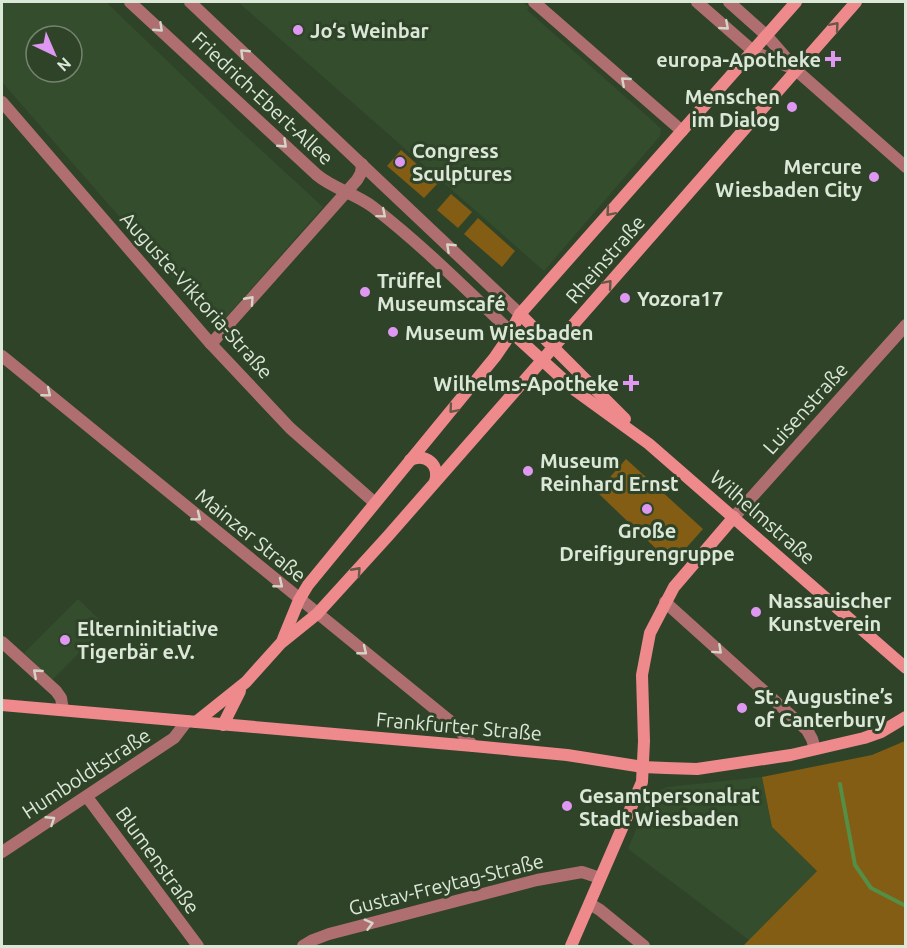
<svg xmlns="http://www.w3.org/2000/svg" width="907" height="948" font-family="Ubuntu,sans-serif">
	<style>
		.built { fill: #344d2d; fill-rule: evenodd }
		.green { fill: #825d13 }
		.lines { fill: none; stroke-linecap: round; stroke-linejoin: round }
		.stream { stroke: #558e45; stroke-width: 4 }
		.minor { stroke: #af6f70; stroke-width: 12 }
		.tertiary { stroke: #af6f70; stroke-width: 12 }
		.secondary { stroke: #ee898c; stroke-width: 12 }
		.oneway { stroke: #d4d5c8 }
		.oneway2 { stroke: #685847 }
		.poi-dot { fill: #df98f2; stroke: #2f4329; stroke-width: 2 }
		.labels { text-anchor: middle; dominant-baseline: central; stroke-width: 6; stroke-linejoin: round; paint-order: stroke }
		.poi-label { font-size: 20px; font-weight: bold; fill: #dbe7d7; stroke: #2f4329; text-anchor: start }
		.street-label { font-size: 20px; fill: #dbe7d7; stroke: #2f4329 }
	</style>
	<rect width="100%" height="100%" fill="#2f4329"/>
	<!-- built -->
	<g class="built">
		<path d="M2,2H106L235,126L323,207L223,321L219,323H212L2,82ZM36,36H72V72H36Z"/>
		<path d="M238,2H522L529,7L527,10L655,123L661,129L660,136L544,271Z"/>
		<path d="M78,599L106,626L52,680L24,653Z"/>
		<path d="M762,777L772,827L817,871L749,940L628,849L648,800L659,791L667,787Z"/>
	</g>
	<!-- green -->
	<g class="green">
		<path d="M401,150L438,183L424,198L387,166Z"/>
		<path d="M451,194L472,212L458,228L437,210Z"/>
		<path d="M478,218L515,251L502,267L464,234Z"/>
		<path d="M626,459L703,529L672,564L597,492Z"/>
		<path d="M905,741V946H743L817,871L772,827L762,777L872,755Z"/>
	</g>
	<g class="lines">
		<!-- stream -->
		<path class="stream" d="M840,784L855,865L871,888L906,906"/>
		<!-- minor -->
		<g class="minor">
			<path d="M534,2L682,131"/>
			<path d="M796,70L906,167"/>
			<path d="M2,102L211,344L290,428L375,503"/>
			<path d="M211,344L357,180L361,173L362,164"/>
			<path d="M2,356L456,726L473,746"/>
			<path d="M734,517L906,325"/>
			<path d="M665,602L807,730L812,739L815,749"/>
			<path d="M2,642L56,691L61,698L63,710"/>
			<path d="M87,797L198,946"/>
			<path d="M2,852L174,738L187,721"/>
			<path d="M590,904L600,910L644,946"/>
			<path d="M303,946L313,940L329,934L537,880L582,872L600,878"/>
		</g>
		<!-- tertiary -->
		<g class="tertiary">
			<path d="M130,2L317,175C334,189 356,194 373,207C422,245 466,289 510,331"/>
			<path d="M190,2L520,314"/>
			<path d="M697,2L753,51L796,70"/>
			<path d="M729,2L766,35L794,67"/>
		</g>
		<!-- secondary -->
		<g class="secondary">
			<path d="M520,314L625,419"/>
			<path d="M510,331L576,391L649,444L906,668"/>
			<path d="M410,460C427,453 440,465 435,482"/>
			<path d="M283,639L299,600L308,585L495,357L506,341L520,314L796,2"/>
			<path d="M2,705L473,746L567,755L643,767L666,768L697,769L791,755L864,738L881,732L906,717"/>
			<path d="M196,722L246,682L281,643L317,614L388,536L856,2"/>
			<path d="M223,725L240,691"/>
			<path d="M571,946L642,782L644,741L642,675L650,633L674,587L734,517"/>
		</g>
	</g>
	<!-- one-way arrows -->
	<defs><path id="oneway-chevron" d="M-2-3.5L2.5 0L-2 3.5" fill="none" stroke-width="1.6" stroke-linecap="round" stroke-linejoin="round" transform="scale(1.5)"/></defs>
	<g class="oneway">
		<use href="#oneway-chevron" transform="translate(725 26) rotate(41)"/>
		<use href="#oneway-chevron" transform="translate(159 28) rotate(43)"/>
		<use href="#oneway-chevron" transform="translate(244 53) rotate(-136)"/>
		<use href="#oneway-chevron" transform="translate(625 81) rotate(-139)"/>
		<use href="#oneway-chevron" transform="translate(283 144) rotate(43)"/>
		<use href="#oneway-chevron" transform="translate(382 214) rotate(40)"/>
		<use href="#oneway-chevron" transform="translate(450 247) rotate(-137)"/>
		<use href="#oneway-chevron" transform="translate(250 300) rotate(-48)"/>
		<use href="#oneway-chevron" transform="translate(47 393) rotate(39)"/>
		<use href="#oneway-chevron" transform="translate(197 517) rotate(39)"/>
		<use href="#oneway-chevron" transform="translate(279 584) rotate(39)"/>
		<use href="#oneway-chevron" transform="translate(718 650) rotate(42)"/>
		<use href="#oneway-chevron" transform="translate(363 651) rotate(39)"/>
		<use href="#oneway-chevron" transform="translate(37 673) rotate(-139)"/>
		<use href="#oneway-chevron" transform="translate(51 820) rotate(-33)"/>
		<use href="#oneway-chevron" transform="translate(369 924) rotate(-15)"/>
	</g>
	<g class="oneway2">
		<use href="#oneway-chevron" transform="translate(835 26) rotate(-49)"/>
		<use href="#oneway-chevron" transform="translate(610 212) rotate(131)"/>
		<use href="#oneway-chevron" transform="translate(608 284) rotate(-49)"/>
		<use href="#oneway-chevron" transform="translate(453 409) rotate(130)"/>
		<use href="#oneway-chevron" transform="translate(357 571) rotate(-48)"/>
	</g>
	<!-- markers -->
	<g class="poi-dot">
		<circle cx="298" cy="30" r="6"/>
		<path d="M830 50h6v6h6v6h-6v6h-6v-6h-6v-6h6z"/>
		<circle cx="792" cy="107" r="6"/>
		<circle cx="400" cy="162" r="6"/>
		<circle cx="874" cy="177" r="6"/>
		<circle cx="365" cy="292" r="6"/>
		<circle cx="625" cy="298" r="6"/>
		<circle cx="393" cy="332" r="6"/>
		<path d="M628 374h6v6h6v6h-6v6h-6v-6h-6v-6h6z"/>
		<circle cx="528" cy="471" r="6"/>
		<circle cx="647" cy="509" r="6"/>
		<circle cx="756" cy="612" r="6"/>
		<circle cx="65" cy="640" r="6"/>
		<circle cx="742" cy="708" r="6"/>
		<circle cx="567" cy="806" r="6"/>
	</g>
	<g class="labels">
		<!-- poi labels -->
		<g class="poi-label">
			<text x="310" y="30">Jo‘s Weinbar</text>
			<text x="821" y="59" text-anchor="end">europa-Apotheke</text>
			<text x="780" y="96" text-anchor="end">Menschen<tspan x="780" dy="23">im Dialog</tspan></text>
			<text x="412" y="150">Congress<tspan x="412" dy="23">Sculptures</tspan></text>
			<text x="862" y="166" text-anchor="end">Mercure<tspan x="862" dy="23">Wiesbaden City</tspan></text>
			<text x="377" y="280">Trüffel<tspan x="377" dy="23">Museumscafé</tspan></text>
			<text x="637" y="298">Yozora17</text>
			<text x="405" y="332">Museum Wiesbaden</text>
			<text x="619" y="383" text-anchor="end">Wilhelms-Apotheke</text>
			<text x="540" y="460">Museum<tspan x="540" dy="23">Reinhard Ernst</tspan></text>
			<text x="647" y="530" text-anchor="middle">Große<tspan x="647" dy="23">Dreifigurengruppe</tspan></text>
			<text x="768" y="600">Nassauischer<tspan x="768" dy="23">Kunstverein</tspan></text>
			<text x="77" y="628">Elterninitiative<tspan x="77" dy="23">Tigerbär e.V.</tspan></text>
			<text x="754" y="696">St. Augustine’s<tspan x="754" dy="23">of Canterbury</tspan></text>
			<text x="579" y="795">Gesamtpersonalrat<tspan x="579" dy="23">Stadt Wiesbaden</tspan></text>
		</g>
		<!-- street labels -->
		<g class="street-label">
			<text transform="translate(263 98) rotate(43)">Friedrich-Ebert-Allee</text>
			<text transform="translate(605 259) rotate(-49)">Rheinstraße</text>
			<text transform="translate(197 295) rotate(48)">Auguste-Viktoria-Straße</text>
			<text transform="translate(805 408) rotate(-48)">Luisenstraße</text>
			<text transform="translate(763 517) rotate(41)">Wilhelmstraße</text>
			<text transform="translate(251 535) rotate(39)">Mainzer Straße</text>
			<text transform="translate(459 726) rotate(5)">Frankfurter Straße</text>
			<text transform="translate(86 773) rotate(-33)">Humboldtstraße</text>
			<text transform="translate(158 860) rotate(54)">Blumenstraße</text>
			<text transform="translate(446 884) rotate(-14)">Gustav-Freytag-Straße</text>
		</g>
	</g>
	<!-- border -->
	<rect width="907" height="948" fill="none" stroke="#dbe7d7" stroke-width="6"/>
	<!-- north arrow -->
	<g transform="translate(54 54) rotate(136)"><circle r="28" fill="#2f4329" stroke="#74856f" stroke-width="1.5"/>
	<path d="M0-4.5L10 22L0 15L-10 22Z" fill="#df98f2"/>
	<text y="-9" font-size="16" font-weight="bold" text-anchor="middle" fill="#dbe7d7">N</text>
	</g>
</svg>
